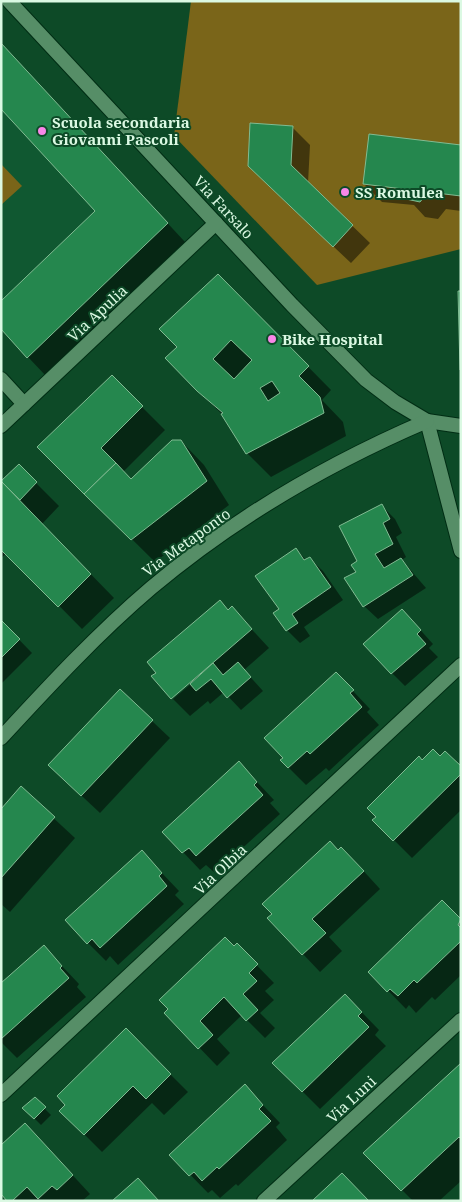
<svg xmlns="http://www.w3.org/2000/svg" width="462" height="1202" font-family="'Noto Serif',serif">
	<style>
		.built { fill: #105831 }
		.green { fill: #7a6519 }
		.shadow { fill: #0007 }
		.building { fill: #25874e; stroke: #81bb92; fill-rule: evenodd }
		.lines { fill: none; stroke-linecap: round; stroke-linejoin: round }
		.minor-casing { stroke: #002d14; stroke-width: 16 }
		.minor { stroke: #568e67; stroke-width: 14 }
		.poi-dot { fill: #f987e8; stroke: #0d4a27; stroke-width: 2 }
		.labels { text-anchor: middle; dominant-baseline: central; stroke-width: 4; stroke-linejoin: round; paint-order: stroke }
		.poi-label { font-size: 15px; font-weight: bold; fill: #dbf9e3; stroke: #0d4a27; text-anchor: start }
		.street-label { font-size: 15px; fill: #dbf9e3; stroke: #0d4a27 }
	</style>
	<rect width="100%" height="100%" fill="#0d4a27"/>
	<!-- built -->
	<path class="built" d="M1,43L168,223L27,358L1,329Z"/>
	<!-- green -->
	<g class="green">
		<path d="M191,1H461V249L317,285L174,136Z"/>
		<path d="M1,164L22,186L1,205Z"/>
	</g>
	<!-- shadow -->
	<g class="shadow">
		<path d="M1,43L185,242L45,375L28,357L97,211Z"/>
		<path d="M292,127L310,145L308,183L370,243L351,263L267,184Z"/>
		<path d="M461,146V211L446,209L438,219L425,217L414,205L382,202L364,184Z"/>
		<path d="M218,275L331,390L322,400L343,422L346,436L271,477L247,453L224,416L198,391Z"/>
		<path d="M112,377L165,430L123,472L131,480L181,441L204,465L229,505L155,562L39,447Z"/>
		<path d="M19,466L59,506L42,524L114,598L82,629L7,553L1,558V483Z"/>
		<path d="M382,506L395,519L402,533L396,537L406,557L402,560L426,588L378,619L364,606L346,579L357,573L358,562Z"/>
		<path d="M296,549L306,560L309,558L323,571L343,600L304,627L310,636L300,643L287,630L281,610Z"/>
		<path d="M220,601L229,611L232,608L269,648L244,670L263,691L241,710L224,692L210,704L208,701L190,716L173,699L191,684Z"/>
		<path d="M1,621L32,653L1,684Z"/>
		<path d="M415,624L433,644L429,648L438,657L405,686L392,673Z"/>
		<path d="M336,673L370,709L367,712L379,725L329,771L326,768L306,785L282,761Z"/>
		<path d="M152,721L170,738L100,813L68,783Z"/>
		<path d="M440,757L461,768V810L412,858L374,820L422,761Z"/>
		<path d="M239,763L274,800L270,803L280,814L215,873L206,865L200,870L183,852Z"/>
		<path d="M21,788L75,838L10,912L1,904V811Z"/>
		<path d="M142,852L179,891L175,895L184,904L118,965L110,956L106,961L88,943Z"/>
		<path d="M339,852L359,866L380,889L329,937L342,951L320,972L269,918Z"/>
		<path d="M442,901L461,920V975L435,1000L432,997L416,1013L409,1005L406,1009L370,972Z"/>
		<path d="M237,945L274,983L265,991L274,1000L260,1013L275,1028L265,1038L242,1015L217,1039L230,1053L217,1066L166,1013Z"/>
		<path d="M44,947L79,984L77,987L86,997L17,1058L1,1042V985Z"/>
		<path d="M345,995L379,1030L375,1035L386,1046L320,1109L274,1063Z"/>
		<path d="M126,1030L188,1092L164,1115L152,1103L102,1152L61,1111Z"/>
		<path d="M461,1065V1181L439,1201H413L365,1153Z"/>
		<path d="M245,1086L280,1123L276,1127L287,1140L238,1186L236,1184L220,1198L212,1190L208,1193L171,1155Z"/>
		<path d="M35,1099L51,1115L41,1125L24,1108Z"/>
		<path d="M42,1142L90,1194L82,1201H9Z"/>
	</g>
	<!-- building -->
	<g class="building">
		<path d="M1,43L168,223L27,358L1,329V301L95,211L1,109Z"/>
		<path d="M250,123L293,126L291,165L353,225L333,247L248,166Z"/>
		<path d="M369,134L461,145V196L428,192L420,202L406,199L403,189L363,184Z"/>
		<path d="M218,274L309,366L299,376L320,397L324,413L246,454L221,414L223,413L197,391L165,358L177,347L159,329ZM231,340L252,360L234,379L213,359ZM272,381L280,393L268,401L260,388Z"/>
		<path d="M458,291H461V370H460Z"/>
		<path d="M112,375L143,406L101,448L116,463L84,494L37,447Z"/>
		<path d="M172,440H181L207,481L131,540L84,494L116,463L131,479Z"/>
		<path d="M19,464L37,482L20,500L1,481Z"/>
		<path d="M1,481L91,574L58,607L1,550Z"/>
		<path d="M382,504L390,519L383,523L393,544L375,554L384,568L401,558L413,575L363,607L344,578L356,572L351,565L357,561L339,526Z"/>
		<path d="M296,548L304,560L310,557L331,587L292,614L298,623L286,631L273,613L279,609L255,576Z"/>
		<path d="M220,600L228,610L232,606L252,629L171,699L151,676L156,673L147,662Z"/>
		<path d="M402,609L421,630L417,634L426,644L391,674L363,644Z"/>
		<path d="M1,620L20,639L1,658Z"/>
		<path d="M238,662L251,677L227,698L211,679L196,691L190,684L213,663L223,675Z"/>
		<path d="M336,672L354,690L350,693L362,707L310,754L307,751L288,768L280,760L283,758L264,738Z"/>
		<path d="M120,689L153,720L81,796L48,765Z"/>
		<path d="M433,749L440,756L445,751L461,766V774L393,841L372,820L376,817L367,808L419,756L422,760Z"/>
		<path d="M239,761L257,782L254,785L263,795L196,856L189,848L182,853L162,832Z"/>
		<path d="M21,786L55,817L1,878V809Z"/>
		<path d="M330,841L338,850L341,847L364,871L312,919L326,933L302,955L267,918L272,914L262,904Z"/>
		<path d="M142,850L162,873L159,876L167,886L100,948L92,939L87,944L65,920Z"/>
		<path d="M442,900L461,919L458,925L461,928V941L417,983L414,980L398,996L390,989L387,992L368,972Z"/>
		<path d="M225,937L234,946L237,943L258,964L249,973L257,981L243,994L258,1010L246,1021L224,997L200,1021L213,1035L198,1049L164,1013L168,1009L159,1000Z"/>
		<path d="M44,945L62,966L60,968L69,978L1,1039V983Z"/>
		<path d="M345,994L362,1012L358,1016L369,1027L302,1092L272,1063Z"/>
		<path d="M126,1028L171,1074L146,1099L133,1086L84,1135L59,1111L65,1105L57,1096Z"/>
		<path d="M461,1063V1139L459,1137L401,1191L363,1153Z"/>
		<path d="M245,1084L263,1105L259,1109L271,1121L219,1169L217,1167L202,1181L194,1172L189,1176L169,1155Z"/>
		<path d="M35,1097L46,1107L34,1119L22,1108Z"/>
		<path d="M25,1123L73,1175L57,1190L52,1186L38,1199L27,1187L12,1201H7L1,1194V1145Z"/>
		<path d="M342,1173L369,1201H312Z"/>
		<path d="M138,1178L159,1201H112Z"/>
	</g>
	<g class="lines">
		<defs>
			<g id="minor">
				<path d="M9,1L292,305L366,380L395,402L427,421L461,426"/>
				<path d="M1,379L24,404"/>
				<path d="M427,421L461,551"/>
				<path d="M1,426L216,223"/>
				<path d="M1,738C49,686 97,634 151,588C233,519 329,463 427,421"/>
				<path d="M1,1095L461,665"/>
				<path d="M264,1201L461,1020"/>
			</g>
		</defs>
		<!-- minor casing -->
		<use href="#minor" class="minor-casing"/>
		<!-- minor -->
		<use href="#minor" class="minor"/>
	</g>
	<!-- markers -->
	<g class="poi-dot">
		<circle cx="42" cy="131" r="5"/>
		<circle cx="345" cy="192" r="5"/>
		<circle cx="272" cy="339" r="5"/>
	</g>
	<g class="labels">
		<!-- poi labels -->
		<g class="poi-label">
			<text x="52" y="122">Scuola secondaria<tspan x="52" dy="17">Giovanni Pascoli</tspan></text>
			<text x="355" y="192">SS Romulea</text>
			<text x="282" y="339">Bike Hospital</text>
		</g>
		<!-- street labels -->
		<g class="street-label">
			<text transform="translate(224 207) rotate(47)">Via Farsalo</text>
			<text transform="translate(97 313) rotate(-43)">Via Apulia</text>
			<text transform="translate(186 542) rotate(-36)">Via Metaponto</text>
			<text transform="translate(220 869) rotate(-43)">Via Olbia</text>
			<text transform="translate(351 1099) rotate(-43)">Via Luni</text>
		</g>
	</g>
	<!-- border -->
	<rect width="462" height="1202" fill="none" stroke="#dbf9e3" stroke-width="5"/>
</svg>
